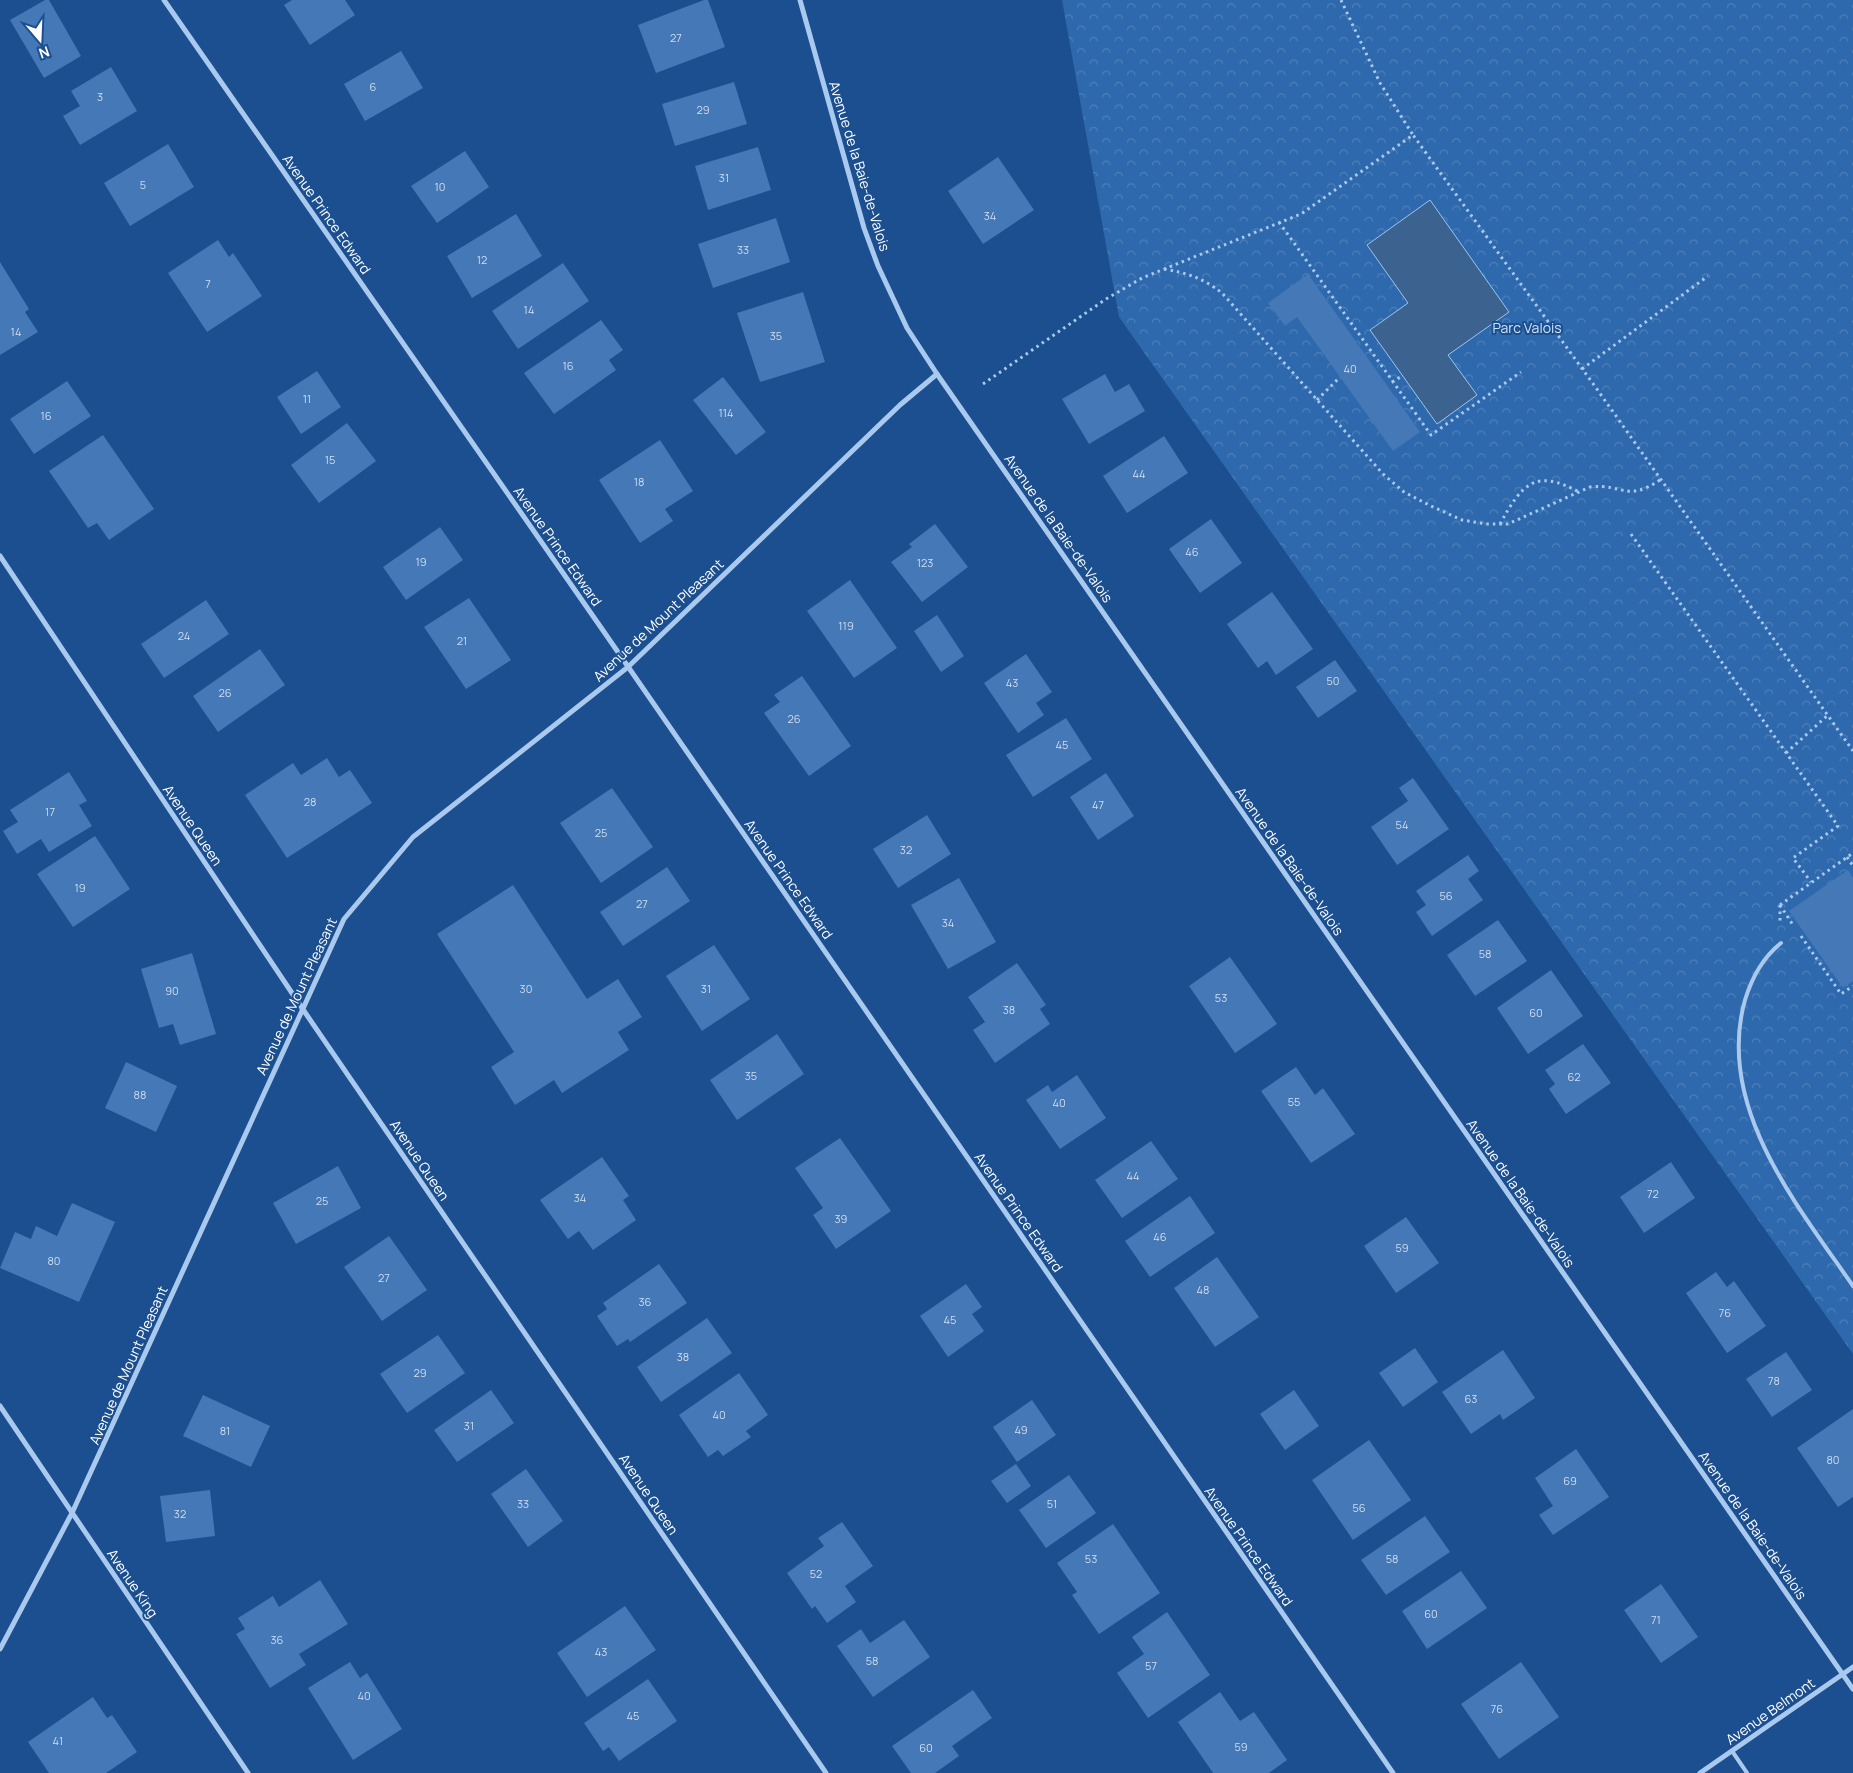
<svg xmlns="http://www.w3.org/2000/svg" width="1853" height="1773" font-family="Manrope,sans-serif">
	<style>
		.forest { fill: url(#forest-crowns) }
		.water { fill: #3c6290; stroke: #9cc4f0 }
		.building { fill: #4478b7 }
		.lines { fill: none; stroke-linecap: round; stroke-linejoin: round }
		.path { stroke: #a9c9ee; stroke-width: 3; stroke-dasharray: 2.5 4; stroke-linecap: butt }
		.lane { stroke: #a9c9ee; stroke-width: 4 }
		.street { stroke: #a9c9ee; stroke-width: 5 }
		.labels { text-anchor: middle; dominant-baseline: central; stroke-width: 4; stroke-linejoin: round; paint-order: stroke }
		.number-label { font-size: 11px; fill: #d0dded }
		.street-label { font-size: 14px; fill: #fff; stroke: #1b4f8f }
		.park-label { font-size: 14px; fill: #cfe3fa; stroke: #1b4f8f }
	</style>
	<defs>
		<pattern id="forest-crowns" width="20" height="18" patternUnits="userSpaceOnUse" patternTransform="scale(1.25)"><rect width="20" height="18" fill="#2e69ad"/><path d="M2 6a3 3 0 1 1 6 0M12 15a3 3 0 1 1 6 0" fill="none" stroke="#4d80b9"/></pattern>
	</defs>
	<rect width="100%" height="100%" fill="#1b4f8f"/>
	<!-- forest -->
	<path class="forest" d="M1062,0H1853V1354L1119,317Z"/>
	<!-- water -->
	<path class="water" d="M1430,200L1509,312L1448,355L1477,395L1437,424L1370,330L1408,303L1367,245Z"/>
	<!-- building -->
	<g class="building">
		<path d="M45,0H49L81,56L44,78L10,20Z"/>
		<path d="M292,0H345L355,15L310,45L284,5Z"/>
		<path d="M704,0H708L725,47L656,73L638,25Z"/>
		<path d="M401,51L423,88L365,121L344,84Z"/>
		<path d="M111,67L137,111L80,145L63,116L80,106L71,91Z"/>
		<path d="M734,82L747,124L675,146L662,104Z"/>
		<path d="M168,144L194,187L130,226L104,183Z"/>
		<path d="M758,147L771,190L708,210L695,166Z"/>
		<path d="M465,151L489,187L437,223L411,186Z"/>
		<path d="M998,157L1034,210L983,244L948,191Z"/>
		<path d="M516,214L542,256L472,298L447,256Z"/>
		<path d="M776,218L790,262L713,288L698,244Z"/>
		<path d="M218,240L229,257L233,253L262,296L207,332L168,273Z"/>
		<path d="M0,262L29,309L25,312L38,332L0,355Z"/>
		<path d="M563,263L589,301L518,349L492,311Z"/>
		<path d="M1308,274L1420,432L1393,451L1297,317L1285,326L1268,303Z"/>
		<path d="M803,292L825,362L760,382L737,313Z"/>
		<path d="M601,320L623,350L609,360L616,370L554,414L524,373Z"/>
		<path d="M317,371L341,407L301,434L277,397Z"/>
		<path d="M1105,374L1115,392L1129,384L1145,411L1089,444L1062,399Z"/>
		<path d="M723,377L766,432L736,455L693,400Z"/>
		<path d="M67,381L91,416L34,454L10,419Z"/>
		<path d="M347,423L376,461L319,503L291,465Z"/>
		<path d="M103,435L154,509L109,540L97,523L88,528L49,471Z"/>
		<path d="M1164,436L1188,473L1127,513L1103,476Z"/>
		<path d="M660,440L693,491L665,509L673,521L640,543L599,480Z"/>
		<path d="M1211,519L1242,563L1200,593L1169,549Z"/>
		<path d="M935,524L968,567L922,602L891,562L912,547L909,544Z"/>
		<path d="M440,527L463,560L406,600L383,567Z"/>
		<path d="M850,580L897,648L854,678L807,611Z"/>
		<path d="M1272,592L1313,649L1276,675L1267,661L1258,668L1227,624Z"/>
		<path d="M469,598L511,660L466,689L424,627Z"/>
		<path d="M206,600L229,634L164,678L141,644Z"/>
		<path d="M937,615L964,656L941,672L914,631Z"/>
		<path d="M260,649L285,685L218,732L193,696Z"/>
		<path d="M1026,654L1052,692L1036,703L1044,715L1018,733L984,683Z"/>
		<path d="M1335,660L1357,691L1318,718L1296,687Z"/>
		<path d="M802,676L851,746L809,776L764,713L780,702L774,695Z"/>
		<path d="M1066,718L1092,759L1033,797L1006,755Z"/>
		<path d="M327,758L339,777L350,770L372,803L287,858L245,795L293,763L301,775Z"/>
		<path d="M69,772L87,801L79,805L92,826L49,852L41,839L17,854L3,831L18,822L10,810Z"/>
		<path d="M1106,773L1134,816L1098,840L1070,797Z"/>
		<path d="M1413,778L1449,829L1397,865L1371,827L1408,801L1399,788Z"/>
		<path d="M612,788L653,847L601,883L560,823Z"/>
		<path d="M927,815L951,854L898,888L873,849Z"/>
		<path d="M95,836L130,889L73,927L37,874Z"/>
		<path d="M1468,855L1479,871L1468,879L1483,900L1432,936L1416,912L1426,905L1416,891Z"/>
		<path d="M667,867L690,901L623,946L600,912Z"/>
		<path d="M1848,870L1853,878V981L1843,988L1789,911Z"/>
		<path d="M959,878L996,942L948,969L911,905Z"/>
		<path d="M513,885L587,999L618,979L642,1017L618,1032L629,1050L562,1093L554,1080L515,1105L491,1067L514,1052L437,934Z"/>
		<path d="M1498,920L1527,961L1475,996L1447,955Z"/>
		<path d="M714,945L750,999L702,1031L666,976Z"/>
		<path d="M192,953L216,1034L180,1045L173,1024L159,1028L141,969Z"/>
		<path d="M1230,957L1277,1024L1235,1053L1189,986Z"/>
		<path d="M1017,963L1046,1005L1040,1009L1050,1024L995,1063L973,1030L985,1022L968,997Z"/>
		<path d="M1551,970L1583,1016L1528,1054L1497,1008Z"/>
		<path d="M777,1034L804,1074L737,1120L710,1080Z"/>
		<path d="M1583,1044L1611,1083L1566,1114L1549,1089L1555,1084L1545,1070Z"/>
		<path d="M126,1062L177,1086L156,1132L105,1108Z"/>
		<path d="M1296,1067L1315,1095L1323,1088L1355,1134L1311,1163L1261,1091Z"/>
		<path d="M1077,1075L1106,1118L1060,1149L1026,1100L1048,1085L1052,1092Z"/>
		<path d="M840,1138L891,1211L836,1249L813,1215L823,1208L795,1168Z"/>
		<path d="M1151,1141L1178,1179L1122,1218L1095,1180Z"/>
		<path d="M602,1157L629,1196L623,1200L636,1220L593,1250L579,1231L568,1239L540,1200Z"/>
		<path d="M1671,1162L1695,1198L1644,1233L1620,1197Z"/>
		<path d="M338,1166L361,1208L296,1244L273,1203Z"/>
		<path d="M1190,1196L1215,1233L1150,1277L1125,1241Z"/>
		<path d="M72,1203L115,1222L79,1302L0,1268L15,1232L31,1239L36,1226L57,1236Z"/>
		<path d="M1406,1217L1439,1263L1396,1293L1364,1246Z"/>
		<path d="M389,1236L427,1290L382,1321L344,1267Z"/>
		<path d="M1217,1257L1259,1317L1215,1347L1174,1288Z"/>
		<path d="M659,1264L687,1303L630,1342L628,1339L617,1346L597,1316L607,1309L603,1303Z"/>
		<path d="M1716,1272L1727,1287L1734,1281L1766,1326L1727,1353L1686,1293Z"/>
		<path d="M966,1284L982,1307L972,1314L984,1331L948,1357L920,1316Z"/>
		<path d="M707,1318L732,1353L661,1402L637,1367Z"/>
		<path d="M438,1335L465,1373L407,1413L380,1374Z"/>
		<path d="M1415,1348L1438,1382L1403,1407L1379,1373Z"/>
		<path d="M1503,1350L1535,1398L1503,1420L1500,1414L1471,1434L1442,1392Z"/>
		<path d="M1786,1352L1812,1390L1772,1417L1746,1379Z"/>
		<path d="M739,1373L768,1415L746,1431L751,1437L723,1456L718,1450L708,1457L679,1415Z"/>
		<path d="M491,1390L514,1423L457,1462L434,1430Z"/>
		<path d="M1294,1390L1319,1426L1285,1450L1260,1414Z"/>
		<path d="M203,1395L270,1426L251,1467L183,1436Z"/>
		<path d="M1032,1400L1056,1435L1017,1462L993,1427Z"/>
		<path d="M1853,1409V1497L1838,1507L1797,1448Z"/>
		<path d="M1369,1440L1411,1500L1353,1540L1312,1480Z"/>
		<path d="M1576,1449L1609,1497L1553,1535L1539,1515L1553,1506L1535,1478Z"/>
		<path d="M1016,1464L1031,1486L1007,1503L991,1481Z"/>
		<path d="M526,1469L563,1521L528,1547L491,1494Z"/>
		<path d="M1069,1475L1096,1513L1046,1548L1019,1510Z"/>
		<path d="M210,1490L215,1536L166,1542L160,1496Z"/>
		<path d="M1425,1516L1450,1552L1386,1595L1361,1560Z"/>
		<path d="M842,1522L873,1566L845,1586L856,1602L827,1623L815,1606L812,1609L787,1573L824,1546L818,1538Z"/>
		<path d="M1113,1524L1160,1593L1099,1634L1072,1595L1077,1592L1057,1563Z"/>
		<path d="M1461,1571L1487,1608L1427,1649L1402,1611Z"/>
		<path d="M320,1580L348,1624L299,1654L306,1665L270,1688L236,1634L245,1629L238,1618L273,1596L279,1607Z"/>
		<path d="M1661,1584L1698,1637L1661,1663L1624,1610Z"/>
		<path d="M625,1606L656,1650L587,1697L557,1653Z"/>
		<path d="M1167,1612L1210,1675L1148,1718L1117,1673L1144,1654L1132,1637Z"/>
		<path d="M904,1620L930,1657L873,1697L837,1646L861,1629L870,1643Z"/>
		<path d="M350,1662L360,1678L367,1673L402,1729L353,1760L308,1688Z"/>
		<path d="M1521,1662L1559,1717L1499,1759L1461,1704Z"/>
		<path d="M648,1679L677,1721L619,1761L609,1747L603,1751L584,1723Z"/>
		<path d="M973,1690L992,1718L952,1746L959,1756L935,1773H911L892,1746Z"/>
		<path d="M1220,1692L1240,1721L1254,1712L1287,1760L1269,1773H1213L1178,1722Z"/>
		<path d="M93,1697L107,1718L112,1715L137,1752L106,1773H49L28,1742Z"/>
	</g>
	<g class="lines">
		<!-- path -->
		<g class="path">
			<path d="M1341,0L1380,83L1413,135"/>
			<path d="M1279,222L1431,435L1521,372"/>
			<path d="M1164,269C1187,273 1203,278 1222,293L1383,474L1404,492L1431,506L1462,520L1486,524H1508L1590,487C1624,483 1625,503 1660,480"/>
			<path d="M1582,369L1708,276"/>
			<path d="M1392,382L1402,376"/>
			<path d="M983,384L1106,299L1142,278L1301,214L1413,135L1599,392L1853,751"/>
			<path d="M1317,400L1340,377"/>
			<path d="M1500,524C1522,484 1535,468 1579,492"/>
			<path d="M1631,534L1838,826L1793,858L1811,882"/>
			<path d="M1786,753L1828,715"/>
			<path d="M1847,857L1853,866"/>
			<path d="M1780,905L1793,925"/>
			<path d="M1780,905L1853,853"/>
			<path d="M1780,905V924"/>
			<path d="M1801,936L1841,994L1853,986"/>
		</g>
		<!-- lane -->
		<g class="lane">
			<path d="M1781,943C1762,958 1752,977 1745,1000C1715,1106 1797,1205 1853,1286"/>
			<path d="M1732,1751L1747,1773"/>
		</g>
		<!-- street -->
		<g class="street">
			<path d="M164,0L602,629L1393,1773"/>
			<path d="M800,0L864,228L878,266L907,328L937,374L1853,1689"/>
			<path d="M0,556L302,1008L826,1773"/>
			<path d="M0,1406L248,1773"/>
			<path d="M0,1649L72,1513L344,919L413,837L628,667L900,405L937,374"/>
			<path d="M1700,1773L1853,1667"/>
		</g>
	</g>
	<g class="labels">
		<!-- number labels -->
		<g class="number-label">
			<text x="676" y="37">27</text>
			<text x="373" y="86">6</text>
			<text x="100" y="96">3</text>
			<text x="703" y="109">29</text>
			<text x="724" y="177">31</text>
			<text x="143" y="184">5</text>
			<text x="440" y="186">10</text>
			<text x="990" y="215">34</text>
			<text x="743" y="249">33</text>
			<text x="482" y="259">12</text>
			<text x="208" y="283">7</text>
			<text x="529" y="309">14</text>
			<text x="16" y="331">14</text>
			<text x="776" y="335">35</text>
			<text x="568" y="365">16</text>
			<text x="1350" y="368">40</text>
			<text x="307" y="398">11</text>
			<text x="726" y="412">114</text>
			<text x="46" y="415">16</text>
			<text x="330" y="459">15</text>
			<text x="1139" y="473">44</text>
			<text x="639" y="481">18</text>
			<text x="1192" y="551">46</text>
			<text x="421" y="561">19</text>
			<text x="925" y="562">123</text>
			<text x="846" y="625">119</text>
			<text x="184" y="635">24</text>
			<text x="462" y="640">21</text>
			<text x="1333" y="680">50</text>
			<text x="1012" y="682">43</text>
			<text x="225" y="692">26</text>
			<text x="794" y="718">26</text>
			<text x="1062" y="744">45</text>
			<text x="310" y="801">28</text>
			<text x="1098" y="804">47</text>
			<text x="50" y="811">17</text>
			<text x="1402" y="824">54</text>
			<text x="601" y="832">25</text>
			<text x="906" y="849">32</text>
			<text x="80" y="887">19</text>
			<text x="1446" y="895">56</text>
			<text x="642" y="903">27</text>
			<text x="948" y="922">34</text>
			<text x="1485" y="953">58</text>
			<text x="526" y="988">30</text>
			<text x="706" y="988">31</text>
			<text x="172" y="990">90</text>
			<text x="1221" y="997">53</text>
			<text x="1009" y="1009">38</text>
			<text x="1536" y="1012">60</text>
			<text x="751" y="1075">35</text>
			<text x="1574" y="1076">62</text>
			<text x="140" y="1094">88</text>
			<text x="1294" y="1101">55</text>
			<text x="1059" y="1102">40</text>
			<text x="1133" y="1175">44</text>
			<text x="1653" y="1193">72</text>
			<text x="580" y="1197">34</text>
			<text x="322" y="1200">25</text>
			<text x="841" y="1218">39</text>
			<text x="1160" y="1236">46</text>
			<text x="1402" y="1247">59</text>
			<text x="54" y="1260">80</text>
			<text x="384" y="1277">27</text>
			<text x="1203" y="1289">48</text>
			<text x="645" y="1301">36</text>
			<text x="1725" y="1312">76</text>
			<text x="950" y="1319">45</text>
			<text x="683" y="1356">38</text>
			<text x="420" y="1372">29</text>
			<text x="1774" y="1380">78</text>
			<text x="1471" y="1398">63</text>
			<text x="719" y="1414">40</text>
			<text x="469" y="1425">31</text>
			<text x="1021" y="1429">49</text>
			<text x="225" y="1430">81</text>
			<text x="1833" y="1459">80</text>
			<text x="1570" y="1480">69</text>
			<text x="523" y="1503">33</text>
			<text x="1052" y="1503">51</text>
			<text x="1359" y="1507">56</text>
			<text x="180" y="1513">32</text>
			<text x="1091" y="1558">53</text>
			<text x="1392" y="1558">58</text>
			<text x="816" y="1573">52</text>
			<text x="1431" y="1613">60</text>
			<text x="1656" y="1619">71</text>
			<text x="277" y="1639">36</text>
			<text x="601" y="1651">43</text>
			<text x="872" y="1660">58</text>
			<text x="1151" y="1665">57</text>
			<text x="364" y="1695">40</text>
			<text x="1497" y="1708">76</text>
			<text x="633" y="1715">45</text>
			<text x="58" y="1740">41</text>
			<text x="1241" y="1746">59</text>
			<text x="926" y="1747">60</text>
		</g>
		<!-- street labels -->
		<g class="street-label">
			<text transform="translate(860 166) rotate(73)">Avenue de la Baie-de-Valois</text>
			<text transform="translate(327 214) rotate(55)">Avenue Prince Edward</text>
			<text transform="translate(1059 528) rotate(55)">Avenue de la Baie-de-Valois</text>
			<text transform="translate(558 546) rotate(55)">Avenue Prince Edward</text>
			<text transform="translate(658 620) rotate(-43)">Avenue de Mount Pleasant</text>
			<text transform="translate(193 825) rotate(56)">Avenue Queen</text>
			<text transform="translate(1290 861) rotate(55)">Avenue de la Baie-de-Valois</text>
			<text transform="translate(789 879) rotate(55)">Avenue Prince Edward</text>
			<text transform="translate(296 996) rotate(-65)">Avenue de Mount Pleasant</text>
			<text transform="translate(420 1160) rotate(56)">Avenue Queen</text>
			<text transform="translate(1521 1193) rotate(55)">Avenue de la Baie-de-Valois</text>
			<text transform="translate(1019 1212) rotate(55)">Avenue Prince Edward</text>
			<text transform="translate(128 1365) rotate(-66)">Avenue de Mount Pleasant</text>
			<text transform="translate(649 1494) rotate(56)">Avenue Queen</text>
			<text transform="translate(1753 1525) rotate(55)">Avenue de la Baie-de-Valois</text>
			<text transform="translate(1249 1546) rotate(55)">Avenue Prince Edward</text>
			<text transform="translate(133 1583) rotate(56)">Avenue King</text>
			<text transform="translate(1770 1711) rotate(-35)">Avenue Belmont</text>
		</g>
		<!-- park labels -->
		<g class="park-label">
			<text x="1527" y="327">Parc Valois</text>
		</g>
	</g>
	<!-- north arrow -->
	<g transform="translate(40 40) rotate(161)" stroke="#1b4f8f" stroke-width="4" paint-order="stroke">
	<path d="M0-4L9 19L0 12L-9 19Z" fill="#ffffff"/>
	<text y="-8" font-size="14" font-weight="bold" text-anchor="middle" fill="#ffffff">N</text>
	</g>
</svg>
